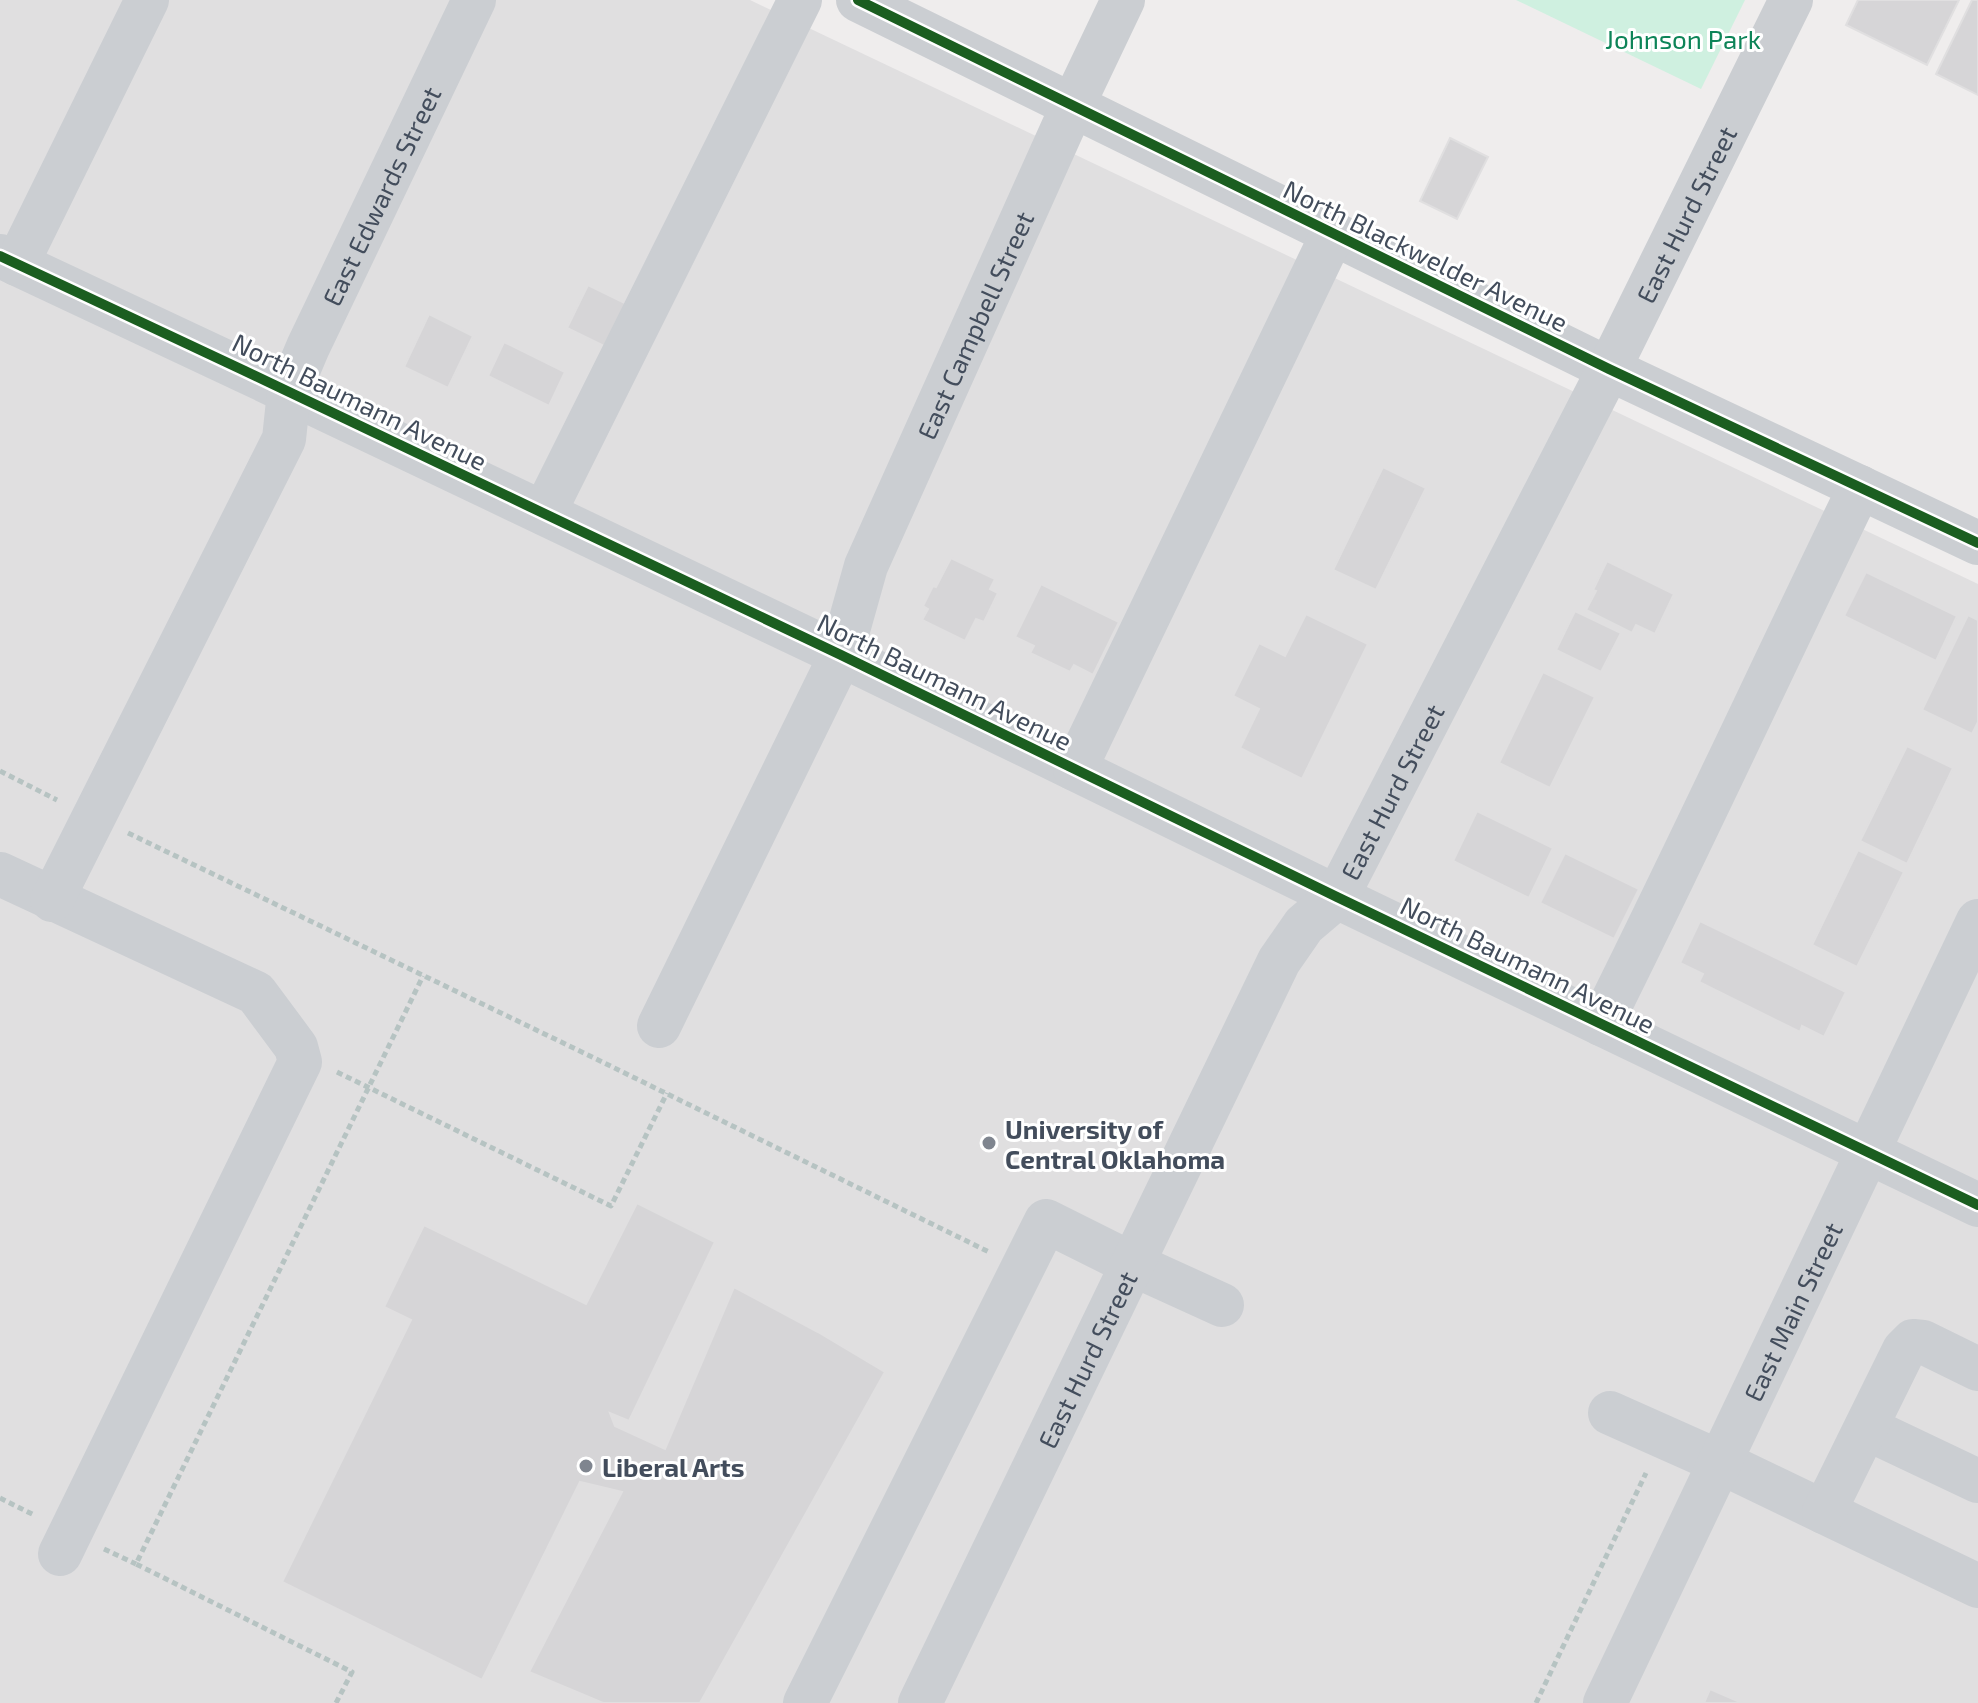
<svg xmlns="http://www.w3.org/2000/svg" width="1978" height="1703" font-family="'Exo 2',sans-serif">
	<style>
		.education { fill: #e0dfe0 }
		.green { fill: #cff0e0 }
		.building { fill: #d6d5d7; stroke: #e0dfe0; stroke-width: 2 }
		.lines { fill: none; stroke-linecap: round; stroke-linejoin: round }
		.path { stroke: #b6c3c2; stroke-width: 5; stroke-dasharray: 6 4; stroke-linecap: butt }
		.minor { stroke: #cbced2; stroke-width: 44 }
		.cycleway-casing { stroke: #fff; stroke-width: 15 }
		.cycleway { stroke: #1b5e20; stroke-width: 10 }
		.poi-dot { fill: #7f858f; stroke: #fff; stroke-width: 3 }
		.labels { text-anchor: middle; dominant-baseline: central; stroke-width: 6; stroke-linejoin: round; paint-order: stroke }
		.park-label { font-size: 26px; fill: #0d8458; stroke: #fff }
		.street-label { font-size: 26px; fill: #434d5c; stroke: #fff }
		.poi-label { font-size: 26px; font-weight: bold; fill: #434d5c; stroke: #fff; text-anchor: start }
	</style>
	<rect width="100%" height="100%" fill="#efeded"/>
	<!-- education -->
	<path class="education" d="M0,0H750L1978,584V1703H0Z"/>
	<!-- green -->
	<path class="green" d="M1516,0H1745L1701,89Z"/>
	<!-- building -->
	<g class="building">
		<path d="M1858,0H1959L1927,65L1846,25Z"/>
		<path d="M1972,0H1978V95L1936,74Z"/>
		<path d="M1450,138L1488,157L1457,219L1420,201Z"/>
		<path d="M588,285L631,306L610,349L567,328Z"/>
		<path d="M429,314L473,336L448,388L404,367Z"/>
		<path d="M504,342L565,372L549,406L488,376Z"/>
		<path d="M1383,467L1426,488L1376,590L1333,570Z"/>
		<path d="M951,558L995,579L990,589L998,593L984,622L976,619L965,641L922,620L928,609L923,606L933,586L936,587Z"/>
		<path d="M1607,561L1674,594L1655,634L1636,625L1632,633L1586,610L1596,591L1593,590Z"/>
		<path d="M1866,572L1957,616L1936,661L1844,616Z"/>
		<path d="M1041,584L1119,622L1093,675L1074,665L1070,672L1030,653L1034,646L1015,637Z"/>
		<path d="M1575,611L1621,633L1601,672L1556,650Z"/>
		<path d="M1306,614L1368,644L1302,779L1240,748L1259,709L1233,696L1259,643L1285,656Z"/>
		<path d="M1968,615L1978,620V722L1972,734L1922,710Z"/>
		<path d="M1543,672L1595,697L1550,788L1499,763Z"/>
		<path d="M1907,746L1953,768L1907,864L1860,841Z"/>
		<path d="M1477,811L1553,848L1529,898L1453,861Z"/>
		<path d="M1858,850L1904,872L1857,967L1812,945Z"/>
		<path d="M1565,853L1639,889L1614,939L1540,903Z"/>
		<path d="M1700,921L1846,992L1824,1037L1802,1026L1800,1032L1699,982L1703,974L1680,963Z"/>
		<path d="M637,1203L715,1242L629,1421L610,1413L615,1426L665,1449L734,1287L818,1332L885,1372L700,1703H603L529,1672L622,1492L580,1482L482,1680L282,1582L411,1320L384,1307L424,1225L586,1304Z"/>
		<path d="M1710,1689L1742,1703H1704Z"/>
	</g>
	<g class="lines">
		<!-- path -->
		<g class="path">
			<path d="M0,771L57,800"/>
			<path d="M128,833L586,1054L989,1252"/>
			<path d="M337,1072L611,1206L667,1093"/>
			<path d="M0,1498L34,1515"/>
			<path d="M104,1549L136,1564"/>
			<path d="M336,1703L352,1672L136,1564L423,976"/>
			<path d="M1536,1703L1646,1473"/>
		</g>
		<!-- minor -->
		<g class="minor">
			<path d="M858,0L1609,369L1978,543"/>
			<path d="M0,256L245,371L841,655L1337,897L1978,1205"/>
			<path d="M17,264L147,0"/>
			<path d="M544,513L800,0"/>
			<path d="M1075,769L1333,233"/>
			<path d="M0,874L256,993L296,1047L300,1062L60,1554"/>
			<path id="s1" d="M52,900L284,439L289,392L308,347L474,0"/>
			<path d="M1601,1024C1690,846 1773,666 1860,487"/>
			<path id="s2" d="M659,1026L841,655L866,566L1073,105L1123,0"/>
			<path d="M1610,1413L1720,1462L1978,1586"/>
			<path d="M1866,1428L1978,1481"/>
			<path d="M1824,1512L1904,1350L1913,1341L1923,1342L1978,1369"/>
			<path d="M805,1703L1046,1221L1132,1264L1222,1305"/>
			<path id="s3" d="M920,1703L1279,961L1304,925L1337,897L1609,369L1791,0"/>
			<path id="s4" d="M1605,1703L1978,921"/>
		</g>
		<defs>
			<g id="cycleway">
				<path d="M858,0L1609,369L1978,543"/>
				<path d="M0,256L245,371L841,655L1337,897L1978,1205"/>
			</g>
		</defs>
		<!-- cycleway casing -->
		<use href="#cycleway" class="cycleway-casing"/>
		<!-- cycleway -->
		<use href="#cycleway" class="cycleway"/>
	</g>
	<!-- markers -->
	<g class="poi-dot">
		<circle cx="989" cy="1143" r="8"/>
		<circle cx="586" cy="1466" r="8"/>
	</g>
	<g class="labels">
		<!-- park labels -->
		<g class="park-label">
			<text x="1683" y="38">Johnson Park</text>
		</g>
		<!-- street labels -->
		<g class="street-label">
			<text stroke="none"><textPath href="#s1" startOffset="780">East Edwards Street</textPath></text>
			<text stroke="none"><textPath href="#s3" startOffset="1678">East Hurd Street</textPath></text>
			<text transform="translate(1426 255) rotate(26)">North Blackwelder Avenue</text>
			<text stroke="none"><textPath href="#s2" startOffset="770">East Campbell Street</textPath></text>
			<text transform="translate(360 401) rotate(26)">North Baumann Avenue</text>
			<text transform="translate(945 681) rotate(26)">North Baumann Avenue</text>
			<text stroke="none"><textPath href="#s3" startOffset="1030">East Hurd Street</textPath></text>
			<text transform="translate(1528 964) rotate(26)">North Baumann Avenue</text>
			<text stroke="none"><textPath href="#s4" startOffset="434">East Main Street</textPath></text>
			<text stroke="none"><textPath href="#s3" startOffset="382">East Hurd Street</textPath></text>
		</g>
		<!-- poi labels -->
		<g class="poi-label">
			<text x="1005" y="1128">University of<tspan x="1005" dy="30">Central Oklahoma</tspan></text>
			<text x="602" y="1466">Liberal Arts</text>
		</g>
	</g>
</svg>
